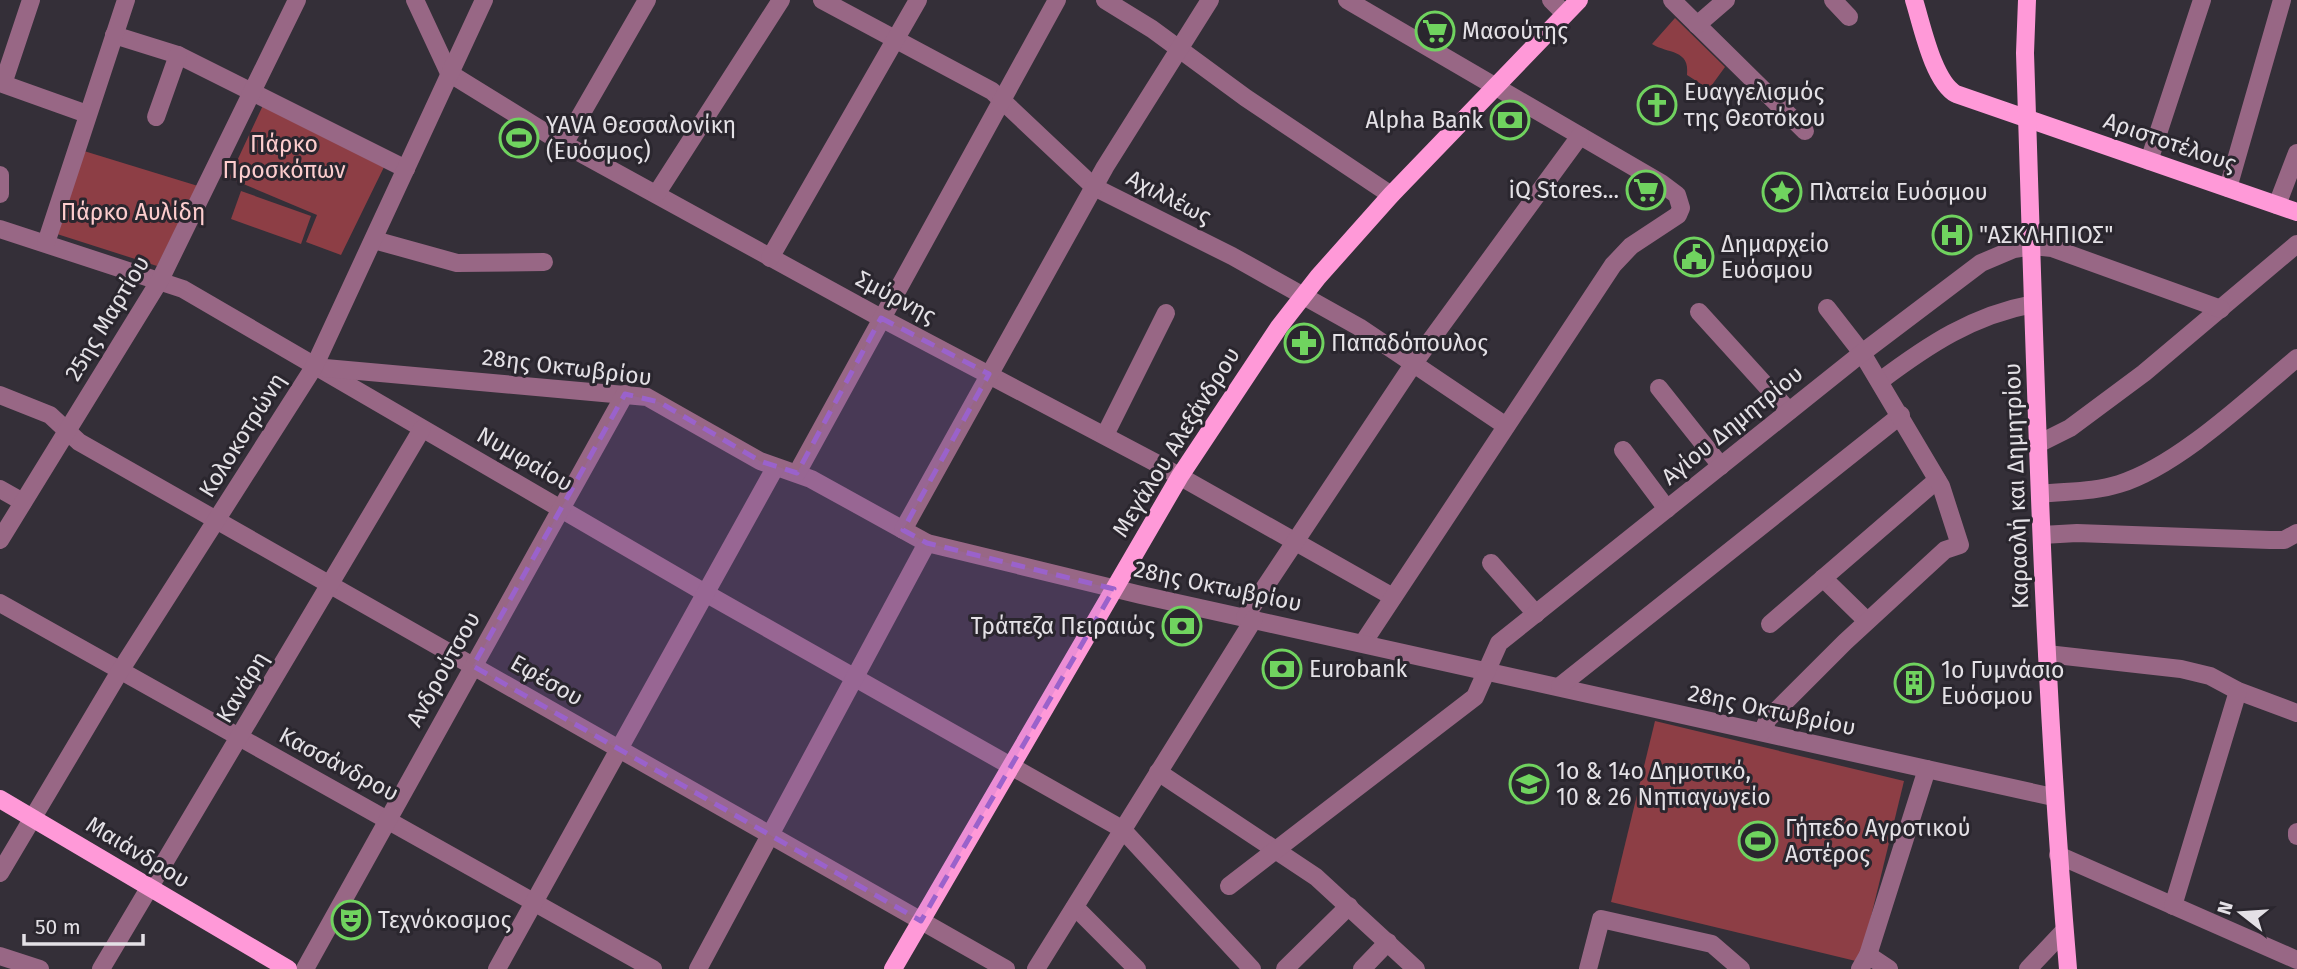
<svg xmlns="http://www.w3.org/2000/svg" width="2297" height="969" font-family="'Fira Sans',sans-serif">
	<style>
		.green { fill: #8d3e45 }
		.lines { fill: none; stroke-linecap: round; stroke-linejoin: round }
		.minor { stroke: #986785; stroke-width: 18 }
		.major { stroke: #ff99d8; stroke-width: 18 }
		.marked { fill: #9a62cb; fill-opacity: 0.2; stroke: #9a62cb; stroke-width: 5; stroke-dasharray: 14 9; stroke-linejoin: round }
		.labels { text-anchor: middle; dominant-baseline: central; stroke-width: 6; stroke-linejoin: round; paint-order: stroke }
		.poi-label { font-size: 23px; fill: #e4e1e6; stroke: #2a262e; text-anchor: start }
		.street-label { font-size: 23px; fill: #e4e1e6; stroke: #2a262e }
		.park-label { font-size: 23px; fill: #fdcdce; stroke: #2a262e }
	</style>
	<rect width="100%" height="100%" fill="#342f38"/>
	<!-- green -->
	<g class="green">
		<path d="M1675,18L1725,67L1709,89L1687,75C1690,49 1668,54 1652,44Z"/>
		<path d="M265,101L384,167L341,255L306,242L317,215L229,178Z"/>
		<path d="M84,151L198,186L157,266L57,234Z"/>
		<path d="M241,191L311,216L301,244L231,219Z"/>
		<path d="M1655,721L1904,781L1860,962L1611,902Z"/>
	</g>
	<g class="lines">
		<!-- minor -->
		<g class="minor">
			<path d="M31,0L3,84L87,114"/>
			<path d="M415,0L449,73L564,144L881,318L1156,463L1393,597"/>
			<path d="M822,0L992,91L1094,187L1232,256L1359,327L1506,426"/>
			<path d="M1105,0L1152,29L1246,98L1391,195"/>
			<path d="M1347,0L1661,183L1677,195L1681,208L1678,215L1631,246L1613,265L1363,643"/>
			<path d="M1551,0L1565,14"/>
			<path d="M1672,0L1805,131"/>
			<path d="M1833,0L1849,17"/>
			<path d="M1697,25L1726,0"/>
			<path d="M114,35L178,55L406,169"/>
			<path d="M156,117L178,55"/>
			<path d="M564,144L647,0"/>
			<path d="M2149,161L2202,0"/>
			<path d="M0,175V194"/>
			<path d="M2228,188L2282,0"/>
			<path d="M657,193L781,0"/>
			<path d="M2277,205L2297,153"/>
			<path d="M0,229L183,289L707,594L1122,829L1252,969"/>
			<path d="M374,240L457,263L544,262"/>
			<path d="M46,243L126,0"/>
			<path d="M770,258L918,0"/>
			<path d="M1699,312L1789,411"/>
			<path d="M314,367L647,397L760,461L811,479L927,543L1141,595L2053,797"/>
			<path d="M1880,381C1928,345 1973,315 2033,304"/>
			<path d="M1659,388L1721,466"/>
			<path d="M0,395L50,415L79,442L1006,969"/>
			<path d="M1105,435L1166,313"/>
			<path d="M2038,444L2070,428L2144,373L2297,244"/>
			<path d="M1623,450L1667,509"/>
			<path d="M797,473L1057,0"/>
			<path d="M0,489L23,502"/>
			<path d="M2040,494C2066,491 2094,492 2119,484C2178,466 2249,398 2297,358"/>
			<path d="M903,530L1105,167L1210,0"/>
			<path d="M2042,535L2077,533L2270,540H2284L2297,533"/>
			<path d="M0,540L160,280L297,0"/>
			<path d="M1491,563L1536,614"/>
			<path d="M1823,578L1867,621"/>
			<path d="M0,603L653,969"/>
			<path d="M1245,617L1414,363L1580,136"/>
			<path d="M1770,624L1937,480"/>
			<path d="M2047,654L2181,669L2210,676L2238,691L2297,713"/>
			<path d="M1560,686L1901,415"/>
			<path d="M1762,732L1768,719L1845,642L1945,550L1960,545L1941,486L1862,353L1827,308"/>
			<path d="M1158,772L1316,877L1416,969"/>
			<path d="M2297,832V836"/>
			<path d="M2058,855L2297,960"/>
			<path d="M0,873L120,671L314,367L484,0"/>
			<path d="M1229,886L1475,697L1499,643L1862,353L1981,263L2014,249L2033,246L2052,248L2221,309"/>
			<path d="M2173,906L2238,691"/>
			<path d="M1075,907L1137,969"/>
			<path d="M1868,955L1889,969"/>
			<path d="M0,956L40,969"/>
			<path d="M101,969L422,429"/>
			<path d="M305,969L625,394"/>
			<path d="M497,969L775,468"/>
			<path d="M698,969L927,543"/>
			<path d="M1036,969L1254,619"/>
			<path d="M1285,969L1349,906"/>
			<path d="M1362,969L1388,942"/>
			<path d="M1588,969L1601,919L1712,944L1741,969"/>
			<path d="M1860,969L1868,955L1927,769"/>
			<path d="M2028,969L2064,931"/>
		</g>
		<!-- major -->
		<g class="major">
			<path d="M1914,0C1922,25 1933,81 1956,94L2297,212"/>
			<path d="M2027,0L2025,53C2035,359 2042,665 2068,969"/>
			<path d="M0,799L288,969"/>
			<path d="M893,969L1180,476L1279,327L1318,277L1391,195L1579,0"/>
		</g>
	</g>
	<!-- marked area -->
	<path class="marked" d="M881,318L989,374L903,530L927,543L1114,589L921,921L473,666L625,394L659,402L760,461L797,473Z"/>
	<!-- icons -->
	<defs>
		<symbol id="supermarket-ring" viewBox="-11 -11 22 22"><circle r="9.5" fill="#2a262e" stroke="#70d35f" stroke-width="1.5"/><path d="M-6-5.5h2.5l.6 2H6L4.5 2H-2.5L-4.4-4H-6ZM-1.5 3.2a1.3 1.3 0 1 0 .1 0ZM3 3.2a1.3 1.3 0 1 0 .1 0Z" fill="#70d35f"/></symbol>
		<symbol id="church-ring" viewBox="-11 -11 22 22"><circle r="9.5" fill="#2a262e" stroke="#70d35f" stroke-width="1.5"/><path d="M-1.2-6h2.4v3.5h3.3v2.4h-3.3V6h-2.4V-.1h-3.3v-2.4h3.3Z" fill="#70d35f"/></symbol>
		<symbol id="bank-ring" viewBox="-11 -11 22 22"><circle r="9.5" fill="#2a262e" stroke="#70d35f" stroke-width="1.5"/><path d="M-6-4H6V4H-6ZM0-2.3a2.3 2.3 0 1 0 0 4.6a2.3 2.3 0 1 0 0-4.6Z" fill="#70d35f"/></symbol>
		<symbol id="stadium-ring" viewBox="-11 -11 22 22"><circle r="9.5" fill="#2a262e" stroke="#70d35f" stroke-width="1.5"/><path d="M0-5a6.5 5 0 1 0 0 10a6.5 5 0 1 0 0-10ZM-3.5-1.8h7v3.6h-7Z" fill="#70d35f"/></symbol>
		<symbol id="sight-ring" viewBox="-11 -11 22 22"><circle r="9.5" fill="#2a262e" stroke="#70d35f" stroke-width="1.5"/><path d="M0-6L1.8-2.2L6-1.7L2.9 1.2L3.7 5.4L0 3.3L-3.7 5.4L-2.9 1.2L-6-1.7L-1.8-2.2Z" fill="#70d35f"/></symbol>
		<symbol id="hospital-ring" viewBox="-11 -11 22 22"><circle r="9.5" fill="#2a262e" stroke="#70d35f" stroke-width="1.5"/><path d="M-5-5h3v3.5h4V-5h3V5h-3V1.5h-4V5h-3Z" fill="#70d35f"/></symbol>
		<symbol id="civic-ring" viewBox="-11 -11 22 22"><circle r="9.5" fill="#2a262e" stroke="#70d35f" stroke-width="1.5"/><path d="M-.6-6.5H3V-4.5H.6V-3L4-1V1h2V6H-6V1h2V-1L-.6-3ZM-1.2 2.5V6h2.4V2.5Z" fill="#70d35f"/></symbol>
		<symbol id="pharmacy-ring" viewBox="-11 -11 22 22"><circle r="9.5" fill="#2a262e" stroke="#70d35f" stroke-width="1.5"/><path d="M-2-6h4v4h4v4h-4v4h-4v-4h-4v-4h4Z" fill="#70d35f"/></symbol>
		<symbol id="building-ring" viewBox="-11 -11 22 22"><circle r="9.5" fill="#2a262e" stroke="#70d35f" stroke-width="1.5"/><path d="M-4-6H4V6H1V3H-1V6H-4ZM-2.5-4.3h1.7v1.8h-1.7ZM.8-4.3h1.7v1.8H.8ZM-2.5-1h1.7V.8h-1.7ZM.8-1h1.7V.8H.8Z" fill="#70d35f"/></symbol>
		<symbol id="school-ring" viewBox="-11 -11 22 22"><circle r="9.5" fill="#2a262e" stroke="#70d35f" stroke-width="1.5"/><path d="M0-5L7-2L0 1L-7-2ZM-4 1L0 2.5L4 1V4Q0 6-4 4Z" fill="#70d35f"/></symbol>
		<symbol id="theatre-ring" viewBox="-11 -11 22 22"><circle r="9.5" fill="#2a262e" stroke="#70d35f" stroke-width="1.5"/><path d="M-5-5.5Q0-4 5-5.5V0Q5 5 0 6Q-5 5-5 0ZM-3.3-2.5H-1v1.5H-3.3ZM1-2.5H3.3v1.5H1ZM-2.8 1Q0 5.5 2.8 1Z" fill="#70d35f"/></symbol>
	</defs>
	<g fill-rule="evenodd">
		<use href="#supermarket-ring" x="1413" y="9" width="44" height="44"/>
		<use href="#church-ring" x="1635" y="83" width="44" height="44"/>
		<use href="#bank-ring" x="1488" y="98" width="44" height="44"/>
		<use href="#stadium-ring" x="497" y="116" width="44" height="44"/>
		<use href="#supermarket-ring" x="1624" y="168" width="44" height="44"/>
		<use href="#sight-ring" x="1760" y="170" width="44" height="44"/>
		<use href="#hospital-ring" x="1930" y="213" width="44" height="44"/>
		<use href="#civic-ring" x="1672" y="235" width="44" height="44"/>
		<use href="#pharmacy-ring" x="1282" y="321" width="44" height="44"/>
		<use href="#bank-ring" x="1160" y="604" width="44" height="44"/>
		<use href="#bank-ring" x="1260" y="647" width="44" height="44"/>
		<use href="#building-ring" x="1892" y="661" width="44" height="44"/>
		<use href="#school-ring" x="1507" y="762" width="44" height="44"/>
		<use href="#stadium-ring" x="1736" y="819" width="44" height="44"/>
		<use href="#theatre-ring" x="329" y="898" width="44" height="44"/>
	</g>
	<g class="labels">
		<!-- poi labels -->
		<g class="poi-label">
			<text x="1462" y="31">Μασούτης</text>
			<text x="1684" y="92">Ευαγγελισμός<tspan x="1684" dy="26">της Θεοτόκου</tspan></text>
			<text x="1483" y="120" text-anchor="end">Alpha Bank</text>
			<text x="546" y="125">YAVA Θεσσαλονίκη<tspan x="546" dy="26">(Ευόσμος)</tspan></text>
			<text x="1619" y="190" text-anchor="end">iQ Stores...</text>
			<text x="1809" y="192">Πλατεία Ευόσμου</text>
			<text x="1979" y="235">"ΑΣΚΛΗΠΙΟΣ"</text>
			<text x="1721" y="244">Δημαρχείο<tspan x="1721" dy="26">Ευόσμου</tspan></text>
			<text x="1331" y="343">Παπαδόπουλος</text>
			<text x="1155" y="626" text-anchor="end">Τράπεζα Πειραιώς</text>
			<text x="1309" y="669">Eurobank</text>
			<text x="1941" y="670">1ο Γυμνάσιο<tspan x="1941" dy="26">Ευόσμου</tspan></text>
			<text x="1556" y="771">1ο &amp; 14ο Δημοτικό,<tspan x="1556" dy="26">10 &amp; 26 Νηπιαγωγείο</tspan></text>
			<text x="1785" y="828">Γήπεδο Αγροτικού<tspan x="1785" dy="26">Αστέρος</tspan></text>
			<text x="378" y="920">Τεχνόκοσμος</text>
		</g>
		<!-- street labels -->
		<g class="street-label">
			<text transform="translate(2170 142) rotate(19)">Αριστοτέλους</text>
			<text transform="translate(1169 197) rotate(27)">Αχιλλέως</text>
			<text transform="translate(896 297) rotate(28)">Σμύρνης</text>
			<text transform="translate(107 318) rotate(-59)">25ης Μαρτίου</text>
			<text transform="translate(567 367) rotate(7)">28ης Οκτωβρίου</text>
			<text transform="translate(1732 425) rotate(-39)">Αγίου Δημητρίου</text>
			<text transform="translate(242 435) rotate(-58)">Κολοκοτρώνη</text>
			<text transform="translate(1176 442) rotate(-58)">Μεγάλου Αλεξάνδρου</text>
			<text transform="translate(525 459) rotate(30)">Νυμφαίου</text>
			<text transform="translate(2016 486) rotate(-92)">Καραολή και Δημητρίου</text>
			<text transform="translate(1218 586) rotate(12)">28ης Οκτωβρίου</text>
			<text transform="translate(443 669) rotate(-61)">Ανδρούτσου</text>
			<text transform="translate(547 680) rotate(30)">Εφέσου</text>
			<text transform="translate(242 687) rotate(-59)">Κανάρη</text>
			<text transform="translate(1772 710) rotate(12)">28ης Οκτωβρίου</text>
			<text transform="translate(339 764) rotate(28)">Κασσάνδρου</text>
			<text transform="translate(138 852) rotate(31)">Μαιάνδρου</text>
		</g>
		<!-- park labels -->
		<g class="park-label">
			<text x="284" y="144">Πάρκο<tspan x="284" dy="26">Προσκόπων</tspan></text>
			<text x="133" y="212">Πάρκο Αυλίδη</text>
		</g>
	</g>
	<!-- north arrow -->
	<g transform="translate(2241 913) rotate(287)" stroke="#2a262e" stroke-width="5" paint-order="stroke">
	<path d="M0-5L12 26L0 18L-12 26Z" fill="#e4e1e6"/>
	<text y="-10" font-size="19" font-weight="bold" text-anchor="middle" fill="#e4e1e6">N</text>
	</g>
	<!-- scale -->
	<path d="M24 934v10h119v-10" fill="none" stroke="#e4e1e6" stroke-width="3.5"/>
	<text x="35" y="934" font-size="21" fill="#e4e1e6" stroke="#2a262e" stroke-width="5" paint-order="stroke">50 m</text>
</svg>
